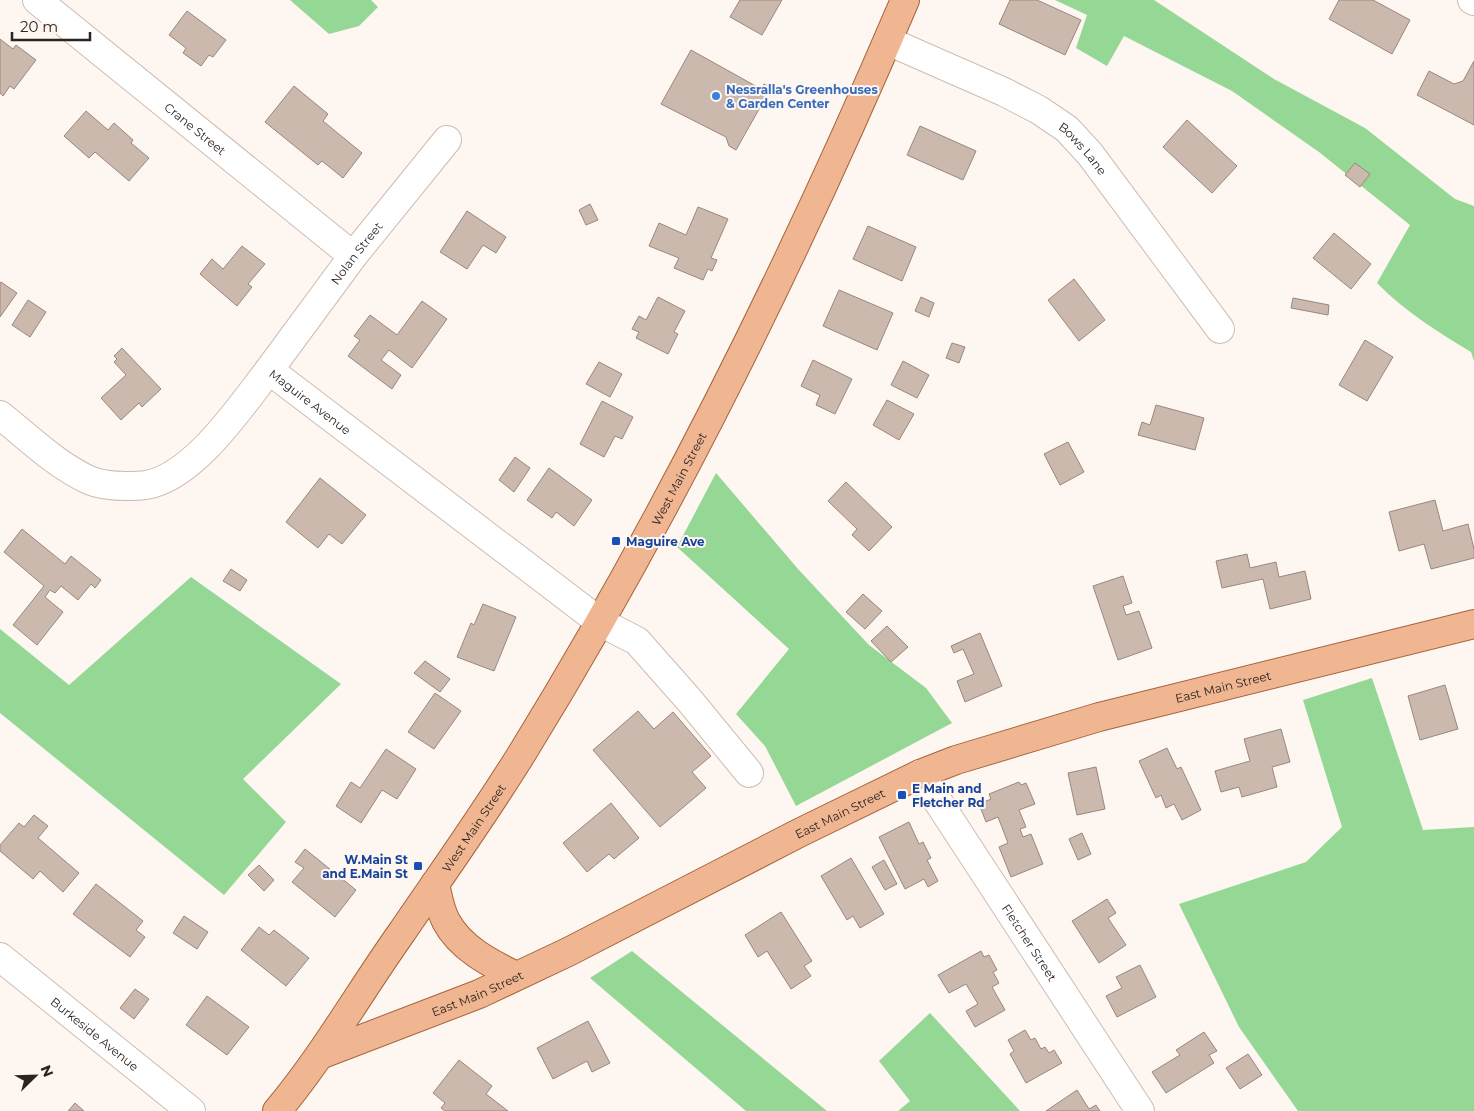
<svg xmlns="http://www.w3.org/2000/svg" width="1474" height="1111" font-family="Montserrat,sans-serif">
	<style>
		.forest { fill: #95d794 }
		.building { fill: #ccb9ad; stroke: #9a877d }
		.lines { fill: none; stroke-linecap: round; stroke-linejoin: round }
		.minor-casing { stroke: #cfbcb0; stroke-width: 30 }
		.major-casing { stroke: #a5643b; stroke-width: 30 }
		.minor { stroke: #fff; stroke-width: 28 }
		.major { stroke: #f0b692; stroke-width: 28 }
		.shop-dot { fill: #3f7fe0; stroke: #fef6f1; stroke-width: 2 }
		.transit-dot { fill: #1a4fb4; stroke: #fef6f1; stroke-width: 2 }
		.labels { text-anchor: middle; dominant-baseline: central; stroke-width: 4; stroke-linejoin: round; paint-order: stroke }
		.shop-label { font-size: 12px; font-weight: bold; fill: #366cbe; stroke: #fef6f1; text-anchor: start }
		.street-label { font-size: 12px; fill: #2c2420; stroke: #fef6f1 }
		.transit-label { font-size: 12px; font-weight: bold; fill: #164399; stroke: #fef6f1; text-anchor: start }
	</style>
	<rect width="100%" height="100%" fill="#fef6f1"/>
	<!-- forest -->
	<g class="forest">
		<path d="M290,0H371L378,7L359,26L329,34Z"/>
		<path d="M1055,0H1154L1274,79L1365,128L1455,199L1474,206V361L1471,352C1438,332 1404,311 1377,283L1410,225L1319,152L1232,91L1124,36L1107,66L1076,48L1087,15Z"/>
		<path d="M716,473L798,569L869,645L926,688L952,723L796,806L765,746L736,714L789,649L677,547Z"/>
		<path d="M191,577L341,684L243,779L286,822L224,895L0,713V629L69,685Z"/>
		<path d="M1372,678L1423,830L1474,827V1111H1298L1239,1027L1179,904L1306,862L1342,827L1303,700Z"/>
		<path d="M632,951L827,1111H746L590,978Z"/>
		<path d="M930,1013L1020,1111H898L910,1101L879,1061Z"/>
	</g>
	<!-- building -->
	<g class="building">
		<path d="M740,0H782L762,35L730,17Z"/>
		<path d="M1010,0H1037L1081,20L1065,55L999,24Z"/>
		<path d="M1339,0H1373L1410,20L1392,54L1329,19Z"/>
		<path d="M187,11L226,40L213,57L209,55L201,66L183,53L186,48L169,35Z"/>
		<path d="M0,39L13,49L16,45L36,60L14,89L10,86L3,96L0,93Z"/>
		<path d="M691,50L761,89L764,84L771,88L736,150L729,146L726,137L661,104Z"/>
		<path d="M1474,61V125L1417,95L1429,71L1454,84L1463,81Z"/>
		<path d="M294,86L328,114L323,121L362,153L343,178L322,161L318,165L265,122Z"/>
		<path d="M86,111L108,130L114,123L133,140L131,143L149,158L129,181L95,152L89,158L64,136Z"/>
		<path d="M1187,120L1237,166L1212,193L1163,147Z"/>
		<path d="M920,126L976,151L963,180L907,155Z"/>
		<path d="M1355,163L1370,174L1360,187L1345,175Z"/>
		<path d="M590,204L598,220L586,225L579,210Z"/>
		<path d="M698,207L728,219L711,258L717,260L712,271L708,269L703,280L674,268L679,258L649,246L659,223L686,235Z"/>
		<path d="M467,211L506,237L496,253L483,245L467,269L440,252Z"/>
		<path d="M868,226L916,247L902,281L853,259Z"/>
		<path d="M1334,233L1371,264L1351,289L1313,258Z"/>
		<path d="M242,246L265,264L248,284L252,287L237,306L200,274L212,259L223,269Z"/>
		<path d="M1074,279L1105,320L1079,341L1048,300Z"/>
		<path d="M1,282L17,293L0,317V283Z"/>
		<path d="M839,290L893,313L877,350L823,326Z"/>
		<path d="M658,297L685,311L674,332L678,334L668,354L636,338L639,332L632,329L639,316L646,320Z"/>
		<path d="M921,297L934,303L929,317L915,311Z"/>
		<path d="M1293,298L1329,305L1328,315L1291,308Z"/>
		<path d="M28,300L46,312L30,337L12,325Z"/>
		<path d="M422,301L447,319L412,368L389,350L381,360L401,375L392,389L348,356L360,340L354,336L370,315L397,335Z"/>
		<path d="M1365,340L1393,357L1367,401L1339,385Z"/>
		<path d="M952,343L965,347L959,363L946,358Z"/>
		<path d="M122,348L161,389L142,407L139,403L121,420L101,398L126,375L114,362L117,359L114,356Z"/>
		<path d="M813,360L852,379L835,414L816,405L820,395L801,386Z"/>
		<path d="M903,361L929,375L917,398L891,385Z"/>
		<path d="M599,362L622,374L610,397L586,384Z"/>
		<path d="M887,400L914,414L899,440L873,425Z"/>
		<path d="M602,401L633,417L622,439L615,436L604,457L580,444Z"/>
		<path d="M1156,405L1204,418L1195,450L1138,435L1142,422L1150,425Z"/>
		<path d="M1068,442L1084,472L1060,485L1044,454Z"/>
		<path d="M515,457L530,468L514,492L499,480Z"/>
		<path d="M549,468L592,500L574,526L556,512L552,518L527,500Z"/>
		<path d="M320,478L366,515L342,544L329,534L318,548L286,522Z"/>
		<path d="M846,482L892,527L869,551L852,535L857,529L828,501Z"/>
		<path d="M1435,500L1443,531L1468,524L1474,549V558L1431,569L1424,544L1399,551L1389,512Z"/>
		<path d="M22,529L65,564L71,556L101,580L95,588L91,584L78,600L61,586L55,593L50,590L45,597L63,612L37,645L13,625L44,586L4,552Z"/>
		<path d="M1247,554L1250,568L1276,562L1279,577L1305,571L1311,599L1270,609L1263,579L1222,588L1216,561Z"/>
		<path d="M231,569L247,580L240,591L223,581Z"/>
		<path d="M1123,576L1132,603L1123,606L1126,615L1139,611L1152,648L1118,660L1093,586Z"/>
		<path d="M863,594L882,611L865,629L846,612Z"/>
		<path d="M483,604L516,617L494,671L457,657L471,623L474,625Z"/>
		<path d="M887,626L908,647L891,662L871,641Z"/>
		<path d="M980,633L1002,686L965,702L957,681L974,674L963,649L954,653L951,646Z"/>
		<path d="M425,661L450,679L440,692L414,673Z"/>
		<path d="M1445,685L1458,729L1420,740L1408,696Z"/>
		<path d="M435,693L461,711L434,749L408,732Z"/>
		<path d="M638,711L654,729L673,712L711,756L692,772L706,788L660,827L593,750Z"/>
		<path d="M1281,729L1290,762L1272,767L1277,787L1242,797L1239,787L1221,792L1215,771L1250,761L1244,739Z"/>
		<path d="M1167,748L1177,769L1181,767L1201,810L1182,820L1174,804L1166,808L1161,795L1156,798L1139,761Z"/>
		<path d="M386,749L416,769L397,799L382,790L361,823L336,806L351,782L360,788Z"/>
		<path d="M1096,767L1105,809L1077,815L1068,773Z"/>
		<path d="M1019,782L1021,785L1026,783L1035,804L1019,810L1026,827L1020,829L1023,837L1031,834L1043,864L1011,877L999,847L1008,843L998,817L986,822L979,804L991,799L989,794Z"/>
		<path d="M611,803L639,838L614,859L609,854L587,872L563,843Z"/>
		<path d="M34,815L48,826L38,838L79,873L63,892L40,871L33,879L0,851V845L19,823L24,827Z"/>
		<path d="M909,822L919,844L923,842L931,858L927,860L938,881L928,887L924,879L905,889L879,837Z"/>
		<path d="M1082,833L1091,854L1078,860L1069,839Z"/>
		<path d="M305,849L356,890L335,917L292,882L304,868L295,862Z"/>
		<path d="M851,858L884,914L860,928L853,916L847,920L821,876Z"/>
		<path d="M884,860L897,884L885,890L872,867Z"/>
		<path d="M259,865L274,880L264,891L248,875Z"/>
		<path d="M96,884L143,921L136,930L145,937L130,957L73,914Z"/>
		<path d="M1107,899L1116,913L1108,918L1126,945L1099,963L1072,921Z"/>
		<path d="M781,912L812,961L804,966L811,976L791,989L767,951L758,957L745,935Z"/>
		<path d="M184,916L208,932L197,949L173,933Z"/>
		<path d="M259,927L269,935L274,930L309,958L286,986L241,950Z"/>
		<path d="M981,951L984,957L989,955L997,970L993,972L999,983L992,987L1005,1010L975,1027L966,1011L978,1004L966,984L949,993L938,975Z"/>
		<path d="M1140,965L1156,997L1117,1017L1106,996L1122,988L1116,977Z"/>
		<path d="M135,989L149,999L134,1019L120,1008Z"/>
		<path d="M207,996L249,1027L227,1055L186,1025Z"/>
		<path d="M588,1021L610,1063L592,1072L587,1061L553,1079L537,1048Z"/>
		<path d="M1025,1030L1031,1040L1035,1038L1041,1049L1045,1047L1049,1053L1054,1050L1062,1063L1026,1083L1010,1054L1014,1051L1008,1040Z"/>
		<path d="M1204,1032L1217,1051L1209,1055L1214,1063L1166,1093L1152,1072L1180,1055L1176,1050Z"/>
		<path d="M1248,1054L1262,1075L1240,1089L1226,1068Z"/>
		<path d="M459,1060L492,1086L486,1094L508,1111H445L441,1108L445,1103L433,1093Z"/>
		<path d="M1077,1090L1089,1109L1096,1105L1100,1111H1046Z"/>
		<path d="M75,1103L84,1111H68Z"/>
	</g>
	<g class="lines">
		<defs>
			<g id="minor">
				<path id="s1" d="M37,0L353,256"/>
				<path d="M1472,0L1474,1"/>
				<path id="s2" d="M888,41L1004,92L1039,110L1067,129L1090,154L1220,329"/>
				<path id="s3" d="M269,370L353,256L447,140"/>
				<path id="s4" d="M0,415C28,437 56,465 89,480C100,485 116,486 127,486C133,486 140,486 146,485C194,477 241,406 269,370L600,622L637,641L690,701L749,773"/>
				<path id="s5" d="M920,774L1140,1111"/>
				<path id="s6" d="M0,957L191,1111"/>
			</g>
			<g id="major">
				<path d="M435,884C438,897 440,910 446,921C460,948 490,963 516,976"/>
				<path id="s7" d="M320,1055L479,994L568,952L799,833L920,774L956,760L1099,717L1474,624"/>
				<path id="s8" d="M277,1111C324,1055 360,991 402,932C443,872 486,812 524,750C671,511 795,258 905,0"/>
			</g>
		</defs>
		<!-- minor casing -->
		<use href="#minor" class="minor-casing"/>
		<!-- major casing -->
		<use href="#major" class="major-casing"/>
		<!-- minor -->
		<use href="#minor" class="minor"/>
		<!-- major -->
		<use href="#major" class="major"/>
	</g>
	<!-- markers -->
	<circle class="shop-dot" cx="716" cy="96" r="5"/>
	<g class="transit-dot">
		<rect x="611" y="536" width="10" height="10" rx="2.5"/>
		<rect x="897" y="790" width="10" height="10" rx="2.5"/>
		<rect x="413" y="861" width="10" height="10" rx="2.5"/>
	</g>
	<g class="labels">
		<!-- shop labels -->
		<g class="shop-label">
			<text x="726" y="89">Nessralla's Greenhouses<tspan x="726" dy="14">&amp; Garden Center</tspan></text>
		</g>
		<!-- street labels -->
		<g class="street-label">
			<text stroke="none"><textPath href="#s1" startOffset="204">Crane Street</textPath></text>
			<text stroke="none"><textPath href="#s2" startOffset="225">Bows Lane</textPath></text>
			<text stroke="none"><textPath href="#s3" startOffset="146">Nolan Street</textPath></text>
			<text stroke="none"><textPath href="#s4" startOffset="392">Maguire Avenue</textPath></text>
			<text stroke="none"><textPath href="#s8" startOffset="750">West Main Street</textPath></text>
			<text stroke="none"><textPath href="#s7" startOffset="979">East Main Street</textPath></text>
			<text stroke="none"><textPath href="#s7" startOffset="574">East Main Street</textPath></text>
			<text stroke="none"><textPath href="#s8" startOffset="345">West Main Street</textPath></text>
			<text stroke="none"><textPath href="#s5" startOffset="201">Fletcher Street</textPath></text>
			<text stroke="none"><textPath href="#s7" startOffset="169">East Main Street</textPath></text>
			<text stroke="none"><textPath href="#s6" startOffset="122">Burkeside Avenue</textPath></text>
		</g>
		<!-- transit labels -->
		<g class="transit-label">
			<text x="626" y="541">Maguire Ave</text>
			<text x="912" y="788">E Main and<tspan x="912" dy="14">Fletcher Rd</tspan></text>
			<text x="408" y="859" text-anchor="end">W.Main St<tspan x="408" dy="14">and E.Main St</tspan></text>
		</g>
	</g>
	<!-- north arrow -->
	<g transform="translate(35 1076) rotate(67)" stroke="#fef6f1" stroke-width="4" paint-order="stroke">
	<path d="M0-4L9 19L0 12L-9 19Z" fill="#2c2420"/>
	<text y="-8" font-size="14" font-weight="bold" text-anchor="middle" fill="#2c2420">N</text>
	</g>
	<!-- scale -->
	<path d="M12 32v8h78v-8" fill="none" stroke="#2c2420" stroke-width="2.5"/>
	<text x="20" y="32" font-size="15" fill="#2c2420" stroke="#fef6f1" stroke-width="4" paint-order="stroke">20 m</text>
</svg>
